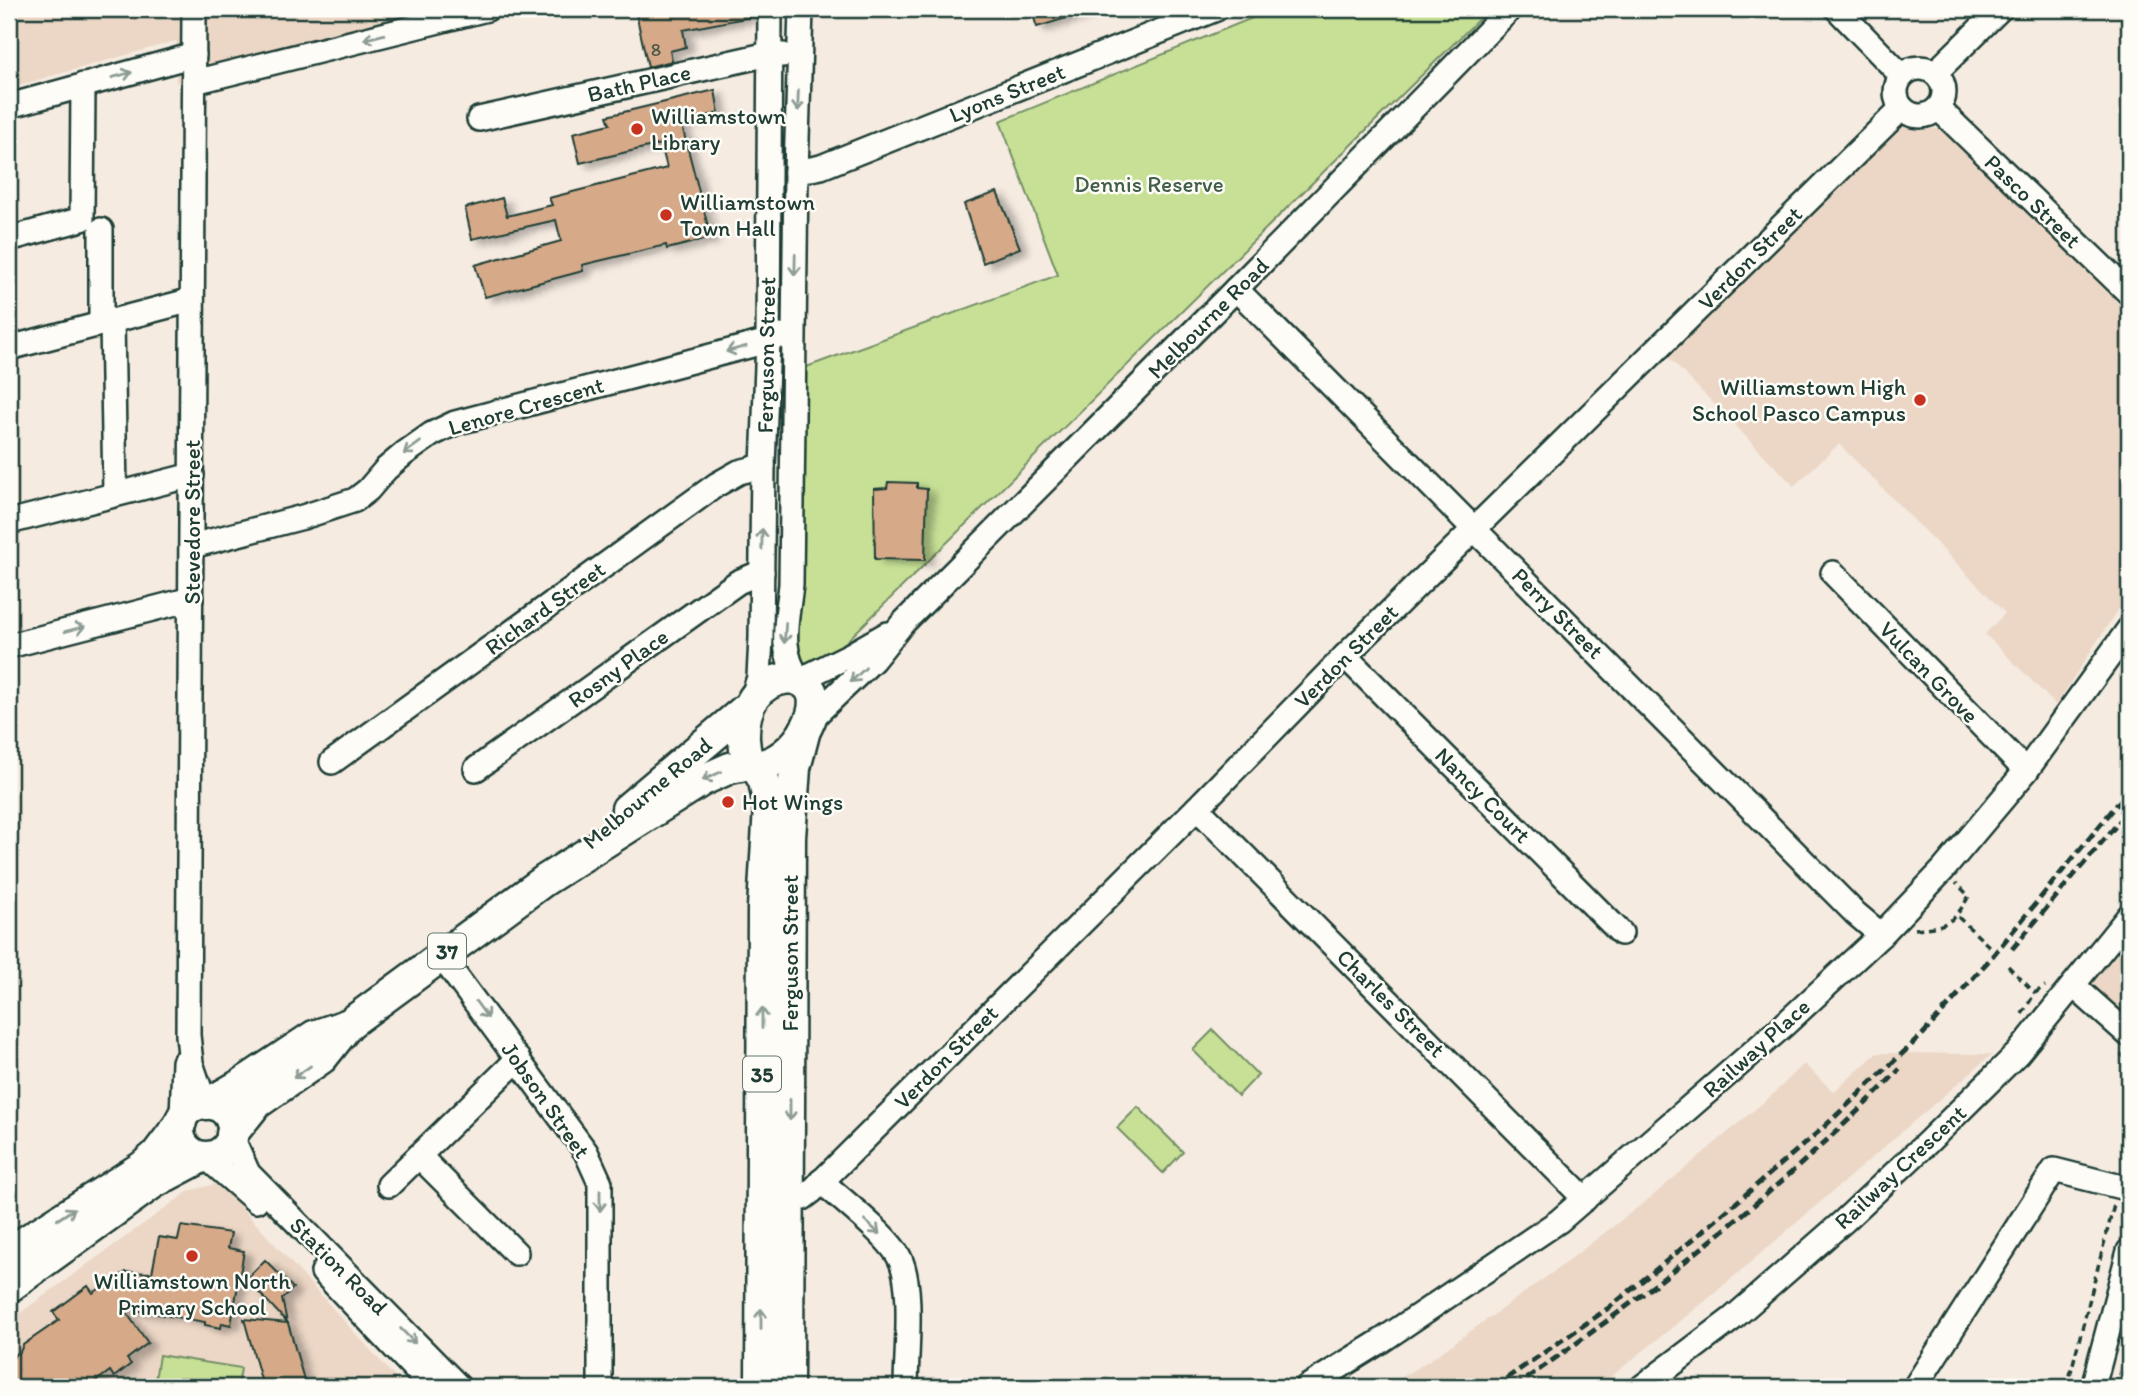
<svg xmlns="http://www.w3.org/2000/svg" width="2138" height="1396" font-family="Itim,sans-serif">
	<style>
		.built { fill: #ecd7c6 }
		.green { fill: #c7e096; stroke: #738e65; stroke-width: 2 }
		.building { fill: #d6a988; stroke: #1f3d34; stroke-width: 2; filter: url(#shadow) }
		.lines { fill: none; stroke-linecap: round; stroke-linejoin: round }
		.minor-casing { stroke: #1f3d34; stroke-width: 28 }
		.major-casing { stroke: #1f3d34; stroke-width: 35 }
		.path { stroke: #1f3d34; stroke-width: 3.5; stroke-dasharray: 7 5; stroke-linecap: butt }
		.minor { stroke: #fdfcf7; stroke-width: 23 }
		.major { stroke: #fdfcf7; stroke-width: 30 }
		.rail { stroke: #1f3d34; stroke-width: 5; stroke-dasharray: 10 5; stroke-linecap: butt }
		.oneway { stroke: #8e9c96 }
		.poi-dot { fill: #c8321e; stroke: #fdfcf7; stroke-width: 2.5 }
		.labels { text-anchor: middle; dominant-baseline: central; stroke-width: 5; stroke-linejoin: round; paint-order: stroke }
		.number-label { font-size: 19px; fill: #4d5849 }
		.shield { fill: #fdfcf7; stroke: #62766e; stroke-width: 2 }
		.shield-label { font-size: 21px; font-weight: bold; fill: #1f3d34 }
		.street-label { font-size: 23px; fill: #1f3d34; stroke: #fdfcf7 }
		.poi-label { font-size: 23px; fill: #1f3d34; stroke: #fdfcf7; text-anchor: start }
		.park-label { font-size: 23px; fill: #415e48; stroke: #fdfcf7 }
	</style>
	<defs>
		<filter id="shadow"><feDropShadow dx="8" dy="4.5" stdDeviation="3.5" flood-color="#0004"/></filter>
	</defs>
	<rect width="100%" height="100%" fill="#f5ebe1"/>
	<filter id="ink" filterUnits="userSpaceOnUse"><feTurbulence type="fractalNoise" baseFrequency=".0143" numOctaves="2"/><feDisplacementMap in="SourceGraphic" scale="14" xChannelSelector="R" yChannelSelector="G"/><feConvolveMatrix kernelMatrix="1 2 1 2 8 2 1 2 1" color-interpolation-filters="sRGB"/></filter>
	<g filter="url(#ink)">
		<!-- built -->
		<g class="built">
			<path d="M9,9H465L176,83V41L9,88Z"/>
			<path d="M1899,124L1921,130L1944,128L2129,314V592L2056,705L1985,634L2005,613L1839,444L1794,486L1668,357Z"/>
			<path d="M2129,916V1035L2074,986Z"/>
			<path d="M1877,1053L1992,1054L1709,1298L1598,1387H1386L1433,1358L1560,1267L1650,1198L1772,1095L1804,1064L1834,1092Z"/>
			<path d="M219,1183L404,1387H9V1321L189,1191Z"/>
		</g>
		<!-- green -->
		<g class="green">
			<path d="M1274,9H1489L844,644L827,655L803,664L796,651L801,369L1058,275L1000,121Z"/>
			<path d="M1213,1030L1258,1075L1238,1096L1193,1050Z"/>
			<path d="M1138,1107L1183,1152L1163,1173L1117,1128Z"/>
			<path d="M159,1355L241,1368L238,1387H154Z"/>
		</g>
		<!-- building -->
		<g class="building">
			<path d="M635,9H756V16L683,30L686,47L670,51L672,61L648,67Z"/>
			<path d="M1031,9H1086V12L1037,27Z"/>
			<path d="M715,90L719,113L681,122L711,238L667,249L666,245L582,265L583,271L485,297L475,265L561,241L556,220L472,239L465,208L502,198L507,216L552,205L549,198L667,168L661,144L580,163L573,133L610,124L607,116Z"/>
			<path d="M997,192L1020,248L983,263L964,204Z"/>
			<path d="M888,482L917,483V488L927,489L925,560L875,559L874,489L887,488Z"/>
			<path d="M181,1226L231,1233L228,1248L244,1251L231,1325L222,1323L221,1328L205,1325V1322L123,1308L148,1343L127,1359L131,1364L114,1377L110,1371L88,1387H9V1365L16,1353L19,1354L23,1345L59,1320L53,1312L88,1286L93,1293L126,1272L152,1273L159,1237L178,1240Z"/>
			<path d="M265,1260L293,1288L282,1299L287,1322L246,1279Z"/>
			<path d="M244,1319L288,1323L306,1387H263Z"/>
		</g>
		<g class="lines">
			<defs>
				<g id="minor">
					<path d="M194,9L188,1035L191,1063L205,1104"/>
					<path d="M1837,9L1902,76"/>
					<circle cx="1920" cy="92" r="24"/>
					<path d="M1935,73L2000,9"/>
					<path d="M194,82L487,9"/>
					<path d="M9,106L194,55"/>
					<path d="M1938,108L2129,293"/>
					<path d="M479,119L769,54L783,55"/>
					<path d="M796,172L821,167L1216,9"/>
					<path d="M9,239L82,219L83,85"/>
					<path d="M1236,289L1855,913L1881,935"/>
					<path d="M112,321L115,493"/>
					<path d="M101,324V230"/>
					<path d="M9,348L192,300"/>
					<path d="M9,522L192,475"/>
					<path d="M192,546L303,517L355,500L368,490L386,469L405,453L432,434L455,423L768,341L780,336"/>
					<path d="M1833,573L2026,771"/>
					<path d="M9,646L191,599"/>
					<path d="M1345,656L1621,933"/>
					<path d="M799,679C777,649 788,618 791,584L796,172L801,9"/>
					<path d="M800,680L852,654L887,634"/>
					<path d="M752,700L759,677L761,638L763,466L768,341L770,9"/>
					<path d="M809,721L873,660L902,624L1236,289L1510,9"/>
					<path d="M332,762L716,485L739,472L763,466"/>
					<path d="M476,769L738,582L762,572"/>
					<path d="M1197,808L1585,1199"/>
					<path d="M441,956L586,1152L600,1183V1387"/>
					<path d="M2074,986L2129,1035"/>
					<path d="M182,1118L184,1062"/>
					<path d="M232,1137L248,1173L459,1387"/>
					<path d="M419,1156L516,1253"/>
					<path d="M206,1157L256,1201"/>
					<path d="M821,1181C842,1200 887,1235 899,1257C914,1284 906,1355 906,1387"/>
					<path d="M389,1185L518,1059"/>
					<path d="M790,1202L803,1198L811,1192L1197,808L1345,656L1902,108"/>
					<path d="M323,1272L432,1387"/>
					<path d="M1307,1387L1381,1341L1559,1221L1784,1025L1881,935L1943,870L2026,771L2129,629"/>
					<path d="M1642,1387L1732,1319L1844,1221L1927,1143L2018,1053L2129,916"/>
					<path d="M1915,1387L2054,1170L2129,1189"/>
					<path d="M2093,1387L2129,1251"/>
				</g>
				<g id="major">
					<path d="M789,678C845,684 794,771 752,765C745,758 745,749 744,739C743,708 756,681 789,678Z"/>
					<path d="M752,765L757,769L764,781L769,807L763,908L761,1387"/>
					<path d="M627,809L748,707"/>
					<circle cx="206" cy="1130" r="27"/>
					<path d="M207,1104L240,1085L314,1036L349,1024"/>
					<path d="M232,1134L256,1104L322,1058L349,1024L545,880L703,780L730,768L750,764"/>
					<path d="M9,1252L142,1167L156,1155L181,1122"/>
					<path d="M9,1287L153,1183L202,1157"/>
					<path d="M788,1387L790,837L795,768L805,730"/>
				</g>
			</defs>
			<!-- minor casing -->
			<use href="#minor" class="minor-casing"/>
			<!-- major casing -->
			<use href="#major" class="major-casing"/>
			<!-- path -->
			<g class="path">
				<path d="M1958,917L1992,949"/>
				<path d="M1915,929C1947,926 1952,925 1969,896L1956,883"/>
				<path d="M2008,966L2035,993"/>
				<path d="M2022,1014L2035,993L2045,986"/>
				<path d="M2121,1054L2129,1061"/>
				<path d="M2124,1167L2129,1145"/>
				<path d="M2067,1387L2114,1205"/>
				<path d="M2117,1387L2129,1342"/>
			</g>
			<!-- minor -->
			<use href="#minor" class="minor"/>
			<!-- major -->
			<use href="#major" class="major"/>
			<!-- rail -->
			<g class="rail">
				<path d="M2012,949L2129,810"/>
				<path d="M1494,1387L1610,1307L1702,1232L1824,1127L1923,1034L1990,959L2129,790"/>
				<path d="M1514,1387C1651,1293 1784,1188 1900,1069"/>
			</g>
		</g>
		<!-- one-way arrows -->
		<defs><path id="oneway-shaft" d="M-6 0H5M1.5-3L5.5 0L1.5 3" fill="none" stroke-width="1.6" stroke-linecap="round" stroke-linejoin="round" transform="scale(1.75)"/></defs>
		<g class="oneway">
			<use href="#oneway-shaft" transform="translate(374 37) rotate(166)"/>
			<use href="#oneway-shaft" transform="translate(122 75) rotate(-15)"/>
			<use href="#oneway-shaft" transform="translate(798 101) rotate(92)"/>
			<use href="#oneway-shaft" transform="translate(795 265) rotate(91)"/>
			<use href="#oneway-shaft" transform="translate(736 349) rotate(165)"/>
			<use href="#oneway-shaft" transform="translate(412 448) rotate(144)"/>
			<use href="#oneway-shaft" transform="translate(762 539) rotate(-89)"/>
			<use href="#oneway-shaft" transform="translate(75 629) rotate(-15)"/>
			<use href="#oneway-shaft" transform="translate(785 633) rotate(94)"/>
			<use href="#oneway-shaft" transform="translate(858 675) rotate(137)"/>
			<use href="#oneway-shaft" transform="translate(712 776) rotate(156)"/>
			<use href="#oneway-shaft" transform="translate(482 1010) rotate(54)"/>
			<use href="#oneway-shaft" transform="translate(762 1018) rotate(-90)"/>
			<use href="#oneway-shaft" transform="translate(302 1072) rotate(145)"/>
			<use href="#oneway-shaft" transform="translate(790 1110) rotate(90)"/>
			<use href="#oneway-shaft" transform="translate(600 1201) rotate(90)"/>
			<use href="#oneway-shaft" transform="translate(66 1214) rotate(-33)"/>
			<use href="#oneway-shaft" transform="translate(872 1227) rotate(43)"/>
			<use href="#oneway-shaft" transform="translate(761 1319) rotate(-90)"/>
			<use href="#oneway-shaft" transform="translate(408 1336) rotate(45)"/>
		</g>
	</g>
	<!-- markers -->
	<g class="poi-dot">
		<circle cx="637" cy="129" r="7"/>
		<circle cx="666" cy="215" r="7"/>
		<circle cx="1920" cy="400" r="7"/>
		<circle cx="728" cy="802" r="7"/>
		<circle cx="192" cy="1256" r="7"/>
	</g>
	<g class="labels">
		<!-- number labels -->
		<g class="number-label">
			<text x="656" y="49">8</text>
		</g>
		<!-- shield labels -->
		<g class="shield">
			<rect x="428" y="933.5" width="38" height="35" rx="5"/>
			<rect x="743" y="1056.5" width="38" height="35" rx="5"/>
		</g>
		<g class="shield-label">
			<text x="447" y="951">37</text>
			<text x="762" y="1074">35</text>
		</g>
		<!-- street labels -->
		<g class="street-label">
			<text transform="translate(639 83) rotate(-13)">Bath Place</text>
			<text transform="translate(1007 93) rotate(-22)">Lyons Street</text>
			<text transform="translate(2033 201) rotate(44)">Pasco Street</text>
			<text transform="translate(1750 258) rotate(-45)">Verdon Street</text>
			<text transform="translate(1208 318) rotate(-45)">Melbourne Road</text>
			<text transform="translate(766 355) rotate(-89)">Ferguson Street</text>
			<text transform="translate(526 406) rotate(-16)">Lenore Crescent</text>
			<text transform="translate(192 522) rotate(-90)">Stevedore Street</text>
			<text transform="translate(545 608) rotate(-36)">Richard Street</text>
			<text transform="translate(1558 613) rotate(45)">Perry Street</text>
			<text transform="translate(1346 656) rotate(-45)">Verdon Street</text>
			<text transform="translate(618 668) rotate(-36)">Rosny Place</text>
			<text transform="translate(1929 672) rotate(46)">Vulcan Grove</text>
			<text transform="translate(647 793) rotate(-40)">Melbourne Road</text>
			<text transform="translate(1483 795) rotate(45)">Nancy Court</text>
			<text transform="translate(790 953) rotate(-90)">Ferguson Street</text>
			<text transform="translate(1391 1003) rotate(45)">Charles Street</text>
			<text transform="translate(1756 1048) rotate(-42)">Railway Place</text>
			<text transform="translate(946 1057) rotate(-45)">Verdon Street</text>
			<text transform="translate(546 1100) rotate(55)">Jobson Street</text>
			<text transform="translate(1900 1167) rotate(-43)">Railway Crescent</text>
			<text transform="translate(339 1266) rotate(45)">Station Road</text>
		</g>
		<!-- poi labels -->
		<g class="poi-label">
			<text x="651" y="116">Williamstown<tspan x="651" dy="26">Library</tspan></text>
			<text x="680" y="202">Williamstown<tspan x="680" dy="26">Town Hall</tspan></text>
			<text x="1906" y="387" text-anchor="end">Williamstown High<tspan x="1906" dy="26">School Pasco Campus</tspan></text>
			<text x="742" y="802">Hot Wings</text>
			<text x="192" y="1281" text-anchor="middle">Williamstown North<tspan x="192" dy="26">Primary School</tspan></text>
		</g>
		<!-- park labels -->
		<g class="park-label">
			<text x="1149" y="184">Dennis Reserve</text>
		</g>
	</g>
	<!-- margin -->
	<rect width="2138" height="1396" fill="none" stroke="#fdfcf7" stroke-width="35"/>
	<rect x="18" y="18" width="2103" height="1361" fill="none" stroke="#1f3d34" stroke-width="2.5" filter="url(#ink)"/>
</svg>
